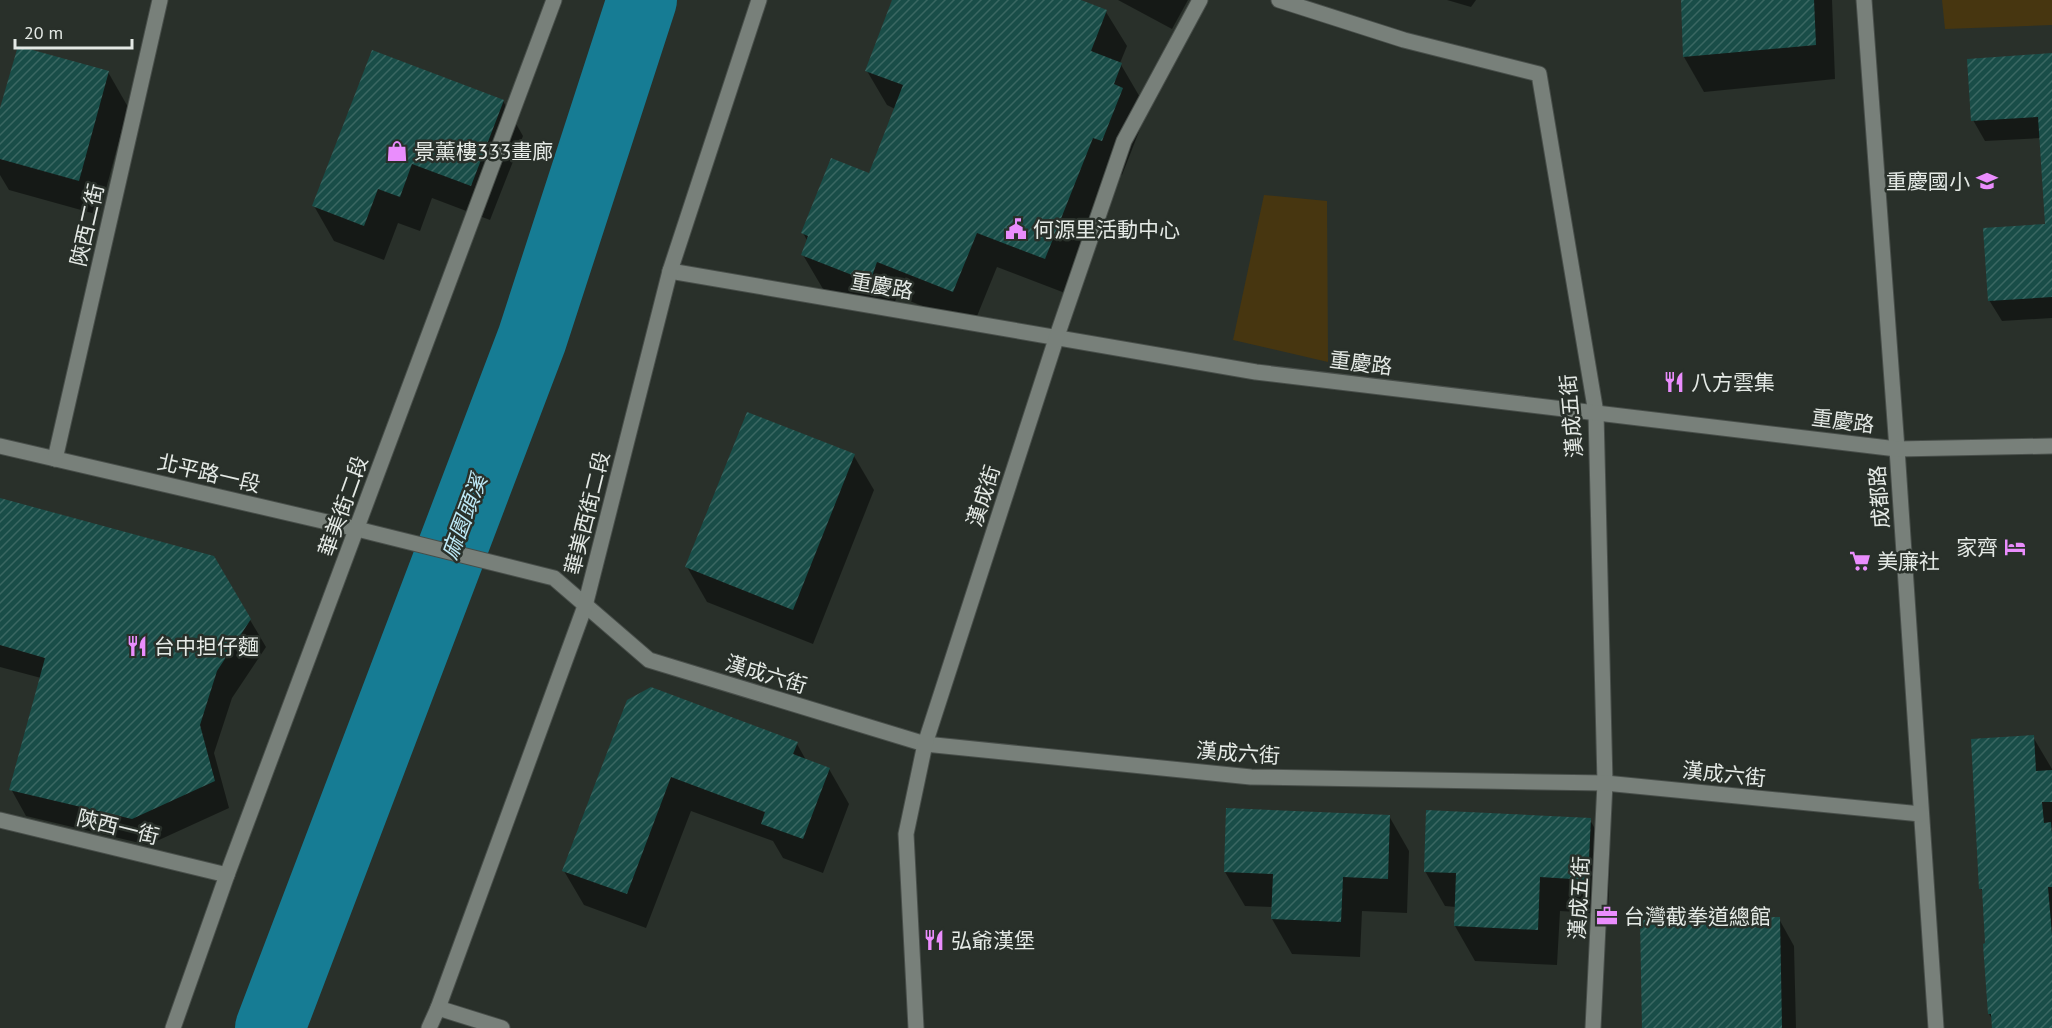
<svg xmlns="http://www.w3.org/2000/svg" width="2052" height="1028" font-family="'PT Sans','Noto Sans TC',sans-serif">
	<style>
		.green { fill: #473610 }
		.shadow { fill: #0007 }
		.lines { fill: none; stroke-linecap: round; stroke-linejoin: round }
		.river { stroke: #167c94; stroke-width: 70 }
		.building { fill: url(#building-hatch) }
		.lane-casing { stroke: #484e4a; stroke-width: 17 }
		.street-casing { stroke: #484e4a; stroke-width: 17 }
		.lane { stroke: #78807a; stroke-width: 15 }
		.street { stroke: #78807a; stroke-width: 15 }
		.labels { text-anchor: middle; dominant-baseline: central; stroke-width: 5; stroke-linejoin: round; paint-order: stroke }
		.poi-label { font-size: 21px; fill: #e4e9e5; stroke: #29302a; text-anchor: start }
		.street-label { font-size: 21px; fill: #e4e9e5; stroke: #29302a }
		.water-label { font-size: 22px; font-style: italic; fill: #beeaf8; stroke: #29302a }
	</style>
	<defs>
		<pattern id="building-hatch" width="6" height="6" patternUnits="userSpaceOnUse" patternTransform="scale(1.5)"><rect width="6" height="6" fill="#194d48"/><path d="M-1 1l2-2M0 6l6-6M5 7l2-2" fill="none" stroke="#3a6762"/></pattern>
	</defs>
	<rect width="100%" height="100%" fill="#29302a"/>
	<!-- green -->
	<g class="green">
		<path d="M1942,0H2052V25L1945,29Z"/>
		<path d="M1264,195L1327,201L1328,362L1233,340Z"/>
	</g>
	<!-- shadow -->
	<g class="shadow">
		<path d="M894,0H1080L1106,12L1127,46L1120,63L1141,99L1135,113L1142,124L1122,175L1113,172L1065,293L997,267L973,326L897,296L890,316L823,289L803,255L808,242L803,233L870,175L895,109L887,105L867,71Z"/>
		<path d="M1118,0H1188L1172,29Z"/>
		<path d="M1447,0H1476L1471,7Z"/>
		<path d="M1682,0H1832L1835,79L1704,92L1684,57Z"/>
		<path d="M2052,55V318L2002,321L1989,300L2047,226L2041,138L1985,141L1973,120Z"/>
		<path d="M108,72L128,107L99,215L9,190L0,175V114Z"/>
		<path d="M503,101L523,136L490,220L432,198L420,231L398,223L384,260L334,241L314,206Z"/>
		<path d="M854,456L874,490L813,644L707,602L687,567Z"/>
		<path d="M0,500L213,557L266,647L232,698L214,753L229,808L148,845L26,816L11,789L41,678L0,667Z"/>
		<path d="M651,689L797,744L806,760L829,769L849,804L823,873L783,858L773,841L691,811L646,928L584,905L564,871Z"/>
		<path d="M2033,737L2052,769V1028H1993V1020L1989,1014L1983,893L1981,888Z"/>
		<path d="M1389,816L1409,851L1407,913L1362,911L1360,957L1292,954L1272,919L1273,907L1245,906L1225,872Z"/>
		<path d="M1590,820L1610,855L1608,914L1560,911L1557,965L1475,961L1455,926L1456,907L1445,906L1425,871Z"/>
		<path d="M1779,919L1794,946L1796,1028H1643Z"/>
	</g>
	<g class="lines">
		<!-- river -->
		<path class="river" d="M270,1028L532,339L642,0"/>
	</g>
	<!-- building -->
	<g class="building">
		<path d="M892,0H1081L1107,10L1091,51L1122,63L1114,84L1123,88L1102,141L1093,138L1045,259L977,233L953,292L877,262L870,282L801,255L808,236L801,233L831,158L869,173L903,85L865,71Z"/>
		<path d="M1681,0H1814L1816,45L1683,57Z"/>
		<path d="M18,46L109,71L79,181L0,159V108Z"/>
		<path d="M372,50L504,100L471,186L412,164L400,197L378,189L364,226L312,206Z"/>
		<path d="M2052,53V297L1988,301L1983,228L2045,224L2038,117L1971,121L1967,59Z"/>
		<path d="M747,412L855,454L793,610L685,567Z"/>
		<path d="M0,498L214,556L251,619L217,671L200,725L215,781L132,819L9,790L45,658L0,645Z"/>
		<path d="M651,687L798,742L793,754L830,768L803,839L761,824L765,812L671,777L627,894L562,871L627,700Z"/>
		<path d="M2034,735L2036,771L2052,770V802H2042L2044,823L2051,822L2052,834V887H2048L2052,935V1028H1992L1991,1014H1988L1983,944L1985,943L1982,889H1979L1971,739Z"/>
		<path d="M1226,808L1390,815L1388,879L1343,877L1341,922L1271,919L1273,874L1224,872Z"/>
		<path d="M1426,810L1591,818L1588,880L1540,877L1538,930L1454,926L1456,873L1424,872Z"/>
		<path d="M1780,917L1782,1028H1642L1640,920Z"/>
	</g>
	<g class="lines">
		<defs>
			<g id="lane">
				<path d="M1279,0L1404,40L1539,74L1596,413L1605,783L1593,1028"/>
				<path d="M0,820L227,875"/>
			</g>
			<g id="street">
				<path d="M1864,0L1897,449L1936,1028"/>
				<path d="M670,271L1256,372L1897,449L2052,446"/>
				<path d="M0,446L357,529L554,578L649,660L925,744L1251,777L1605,783L1921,814"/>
				<path d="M55,459L160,0"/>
				<path d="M438,1008L502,1028"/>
				<path d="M173,1028L227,875L554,0"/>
				<path d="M429,1028L438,1008L585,606L670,271L759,0"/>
				<path d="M916,1028L906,834L925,744L1057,336L1124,141L1200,0"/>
			</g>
		</defs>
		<!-- lane casing -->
		<use href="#lane" class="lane-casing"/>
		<!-- street casing -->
		<use href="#street" class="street-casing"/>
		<!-- lane -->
		<use href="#lane" class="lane"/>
		<!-- street -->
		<use href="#street" class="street"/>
	</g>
	<!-- icons -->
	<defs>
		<symbol id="shop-bare" viewBox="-9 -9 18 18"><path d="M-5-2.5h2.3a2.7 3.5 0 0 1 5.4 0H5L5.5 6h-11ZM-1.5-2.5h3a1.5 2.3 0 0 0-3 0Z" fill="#ea8dfd" stroke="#29302a" stroke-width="2.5" paint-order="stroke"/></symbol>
		<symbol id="school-bare" viewBox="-9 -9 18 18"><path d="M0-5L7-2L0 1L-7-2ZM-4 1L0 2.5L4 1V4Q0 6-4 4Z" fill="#ea8dfd" stroke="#29302a" stroke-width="2.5" paint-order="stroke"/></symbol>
		<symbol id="civic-bare" viewBox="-9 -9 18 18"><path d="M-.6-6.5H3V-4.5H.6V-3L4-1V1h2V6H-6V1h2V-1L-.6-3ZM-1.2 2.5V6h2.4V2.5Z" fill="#ea8dfd" stroke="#29302a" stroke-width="2.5" paint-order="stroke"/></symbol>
		<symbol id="restaurant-bare" viewBox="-9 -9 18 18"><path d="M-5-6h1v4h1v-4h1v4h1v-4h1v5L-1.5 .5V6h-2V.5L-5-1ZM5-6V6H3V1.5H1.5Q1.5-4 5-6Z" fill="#ea8dfd" stroke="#29302a" stroke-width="2.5" paint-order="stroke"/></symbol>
		<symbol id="hotel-bare" viewBox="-9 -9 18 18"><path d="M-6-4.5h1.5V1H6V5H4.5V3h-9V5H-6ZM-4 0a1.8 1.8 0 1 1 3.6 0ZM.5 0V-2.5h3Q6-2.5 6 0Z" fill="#ea8dfd" stroke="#29302a" stroke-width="2.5" paint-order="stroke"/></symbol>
		<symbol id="supermarket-bare" viewBox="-9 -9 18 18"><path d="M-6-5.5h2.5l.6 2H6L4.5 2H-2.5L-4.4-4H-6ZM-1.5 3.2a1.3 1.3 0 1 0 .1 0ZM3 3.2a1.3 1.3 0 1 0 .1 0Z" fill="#ea8dfd" stroke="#29302a" stroke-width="2.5" paint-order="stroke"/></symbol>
		<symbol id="office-bare" viewBox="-9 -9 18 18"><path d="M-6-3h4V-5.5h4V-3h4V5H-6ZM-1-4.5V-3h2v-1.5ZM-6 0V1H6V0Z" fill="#ea8dfd" stroke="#29302a" stroke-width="2.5" paint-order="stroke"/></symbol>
	</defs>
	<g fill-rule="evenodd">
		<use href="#shop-bare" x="382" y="136" width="30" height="30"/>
		<use href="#school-bare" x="1972" y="166" width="30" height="30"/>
		<use href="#civic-bare" x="1001" y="214" width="30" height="30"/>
		<use href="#restaurant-bare" x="1659" y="367" width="30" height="30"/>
		<use href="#hotel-bare" x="2000" y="532" width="30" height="30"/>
		<use href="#supermarket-bare" x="1845" y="546" width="30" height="30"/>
		<use href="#restaurant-bare" x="122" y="631" width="30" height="30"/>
		<use href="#office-bare" x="1592" y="901" width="30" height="30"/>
		<use href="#restaurant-bare" x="919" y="925" width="30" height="30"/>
	</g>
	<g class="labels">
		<!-- poi labels -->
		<g class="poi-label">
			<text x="414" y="151">景薰樓333畫廊</text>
			<text x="1970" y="181" text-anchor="end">重慶國小</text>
			<text x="1033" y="229">何源里活動中心</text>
			<text x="1691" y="382">八方雲集</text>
			<text x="1998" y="547" text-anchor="end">家齊</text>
			<text x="1877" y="561">美廉社</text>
			<text x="154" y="646">台中担仔麵</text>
			<text x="1624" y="916">台灣截拳道總館</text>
			<text x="951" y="940">弘爺漢堡</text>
		</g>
		<!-- street labels -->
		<g class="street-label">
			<text transform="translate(87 225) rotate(-77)">陝西二街</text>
			<text transform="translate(882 286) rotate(10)">重慶路</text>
			<text transform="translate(1361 363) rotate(7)">重慶路</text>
			<text transform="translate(1571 416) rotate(-95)">漢成五街</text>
			<text transform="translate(1843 421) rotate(7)">重慶路</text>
			<text transform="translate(209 473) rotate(13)">北平路一段</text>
			<text transform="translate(983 496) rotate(-72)">漢成街</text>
			<text transform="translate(1879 497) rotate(-94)">成都路</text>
			<text transform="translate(343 506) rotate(-70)">華美街二段</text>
			<text transform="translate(587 513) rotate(-76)">華美西街二段</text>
			<text transform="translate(766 674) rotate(17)">漢成六街</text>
			<text transform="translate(1238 753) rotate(4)">漢成六街</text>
			<text transform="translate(1724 774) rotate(6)">漢成六街</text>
			<text transform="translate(118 827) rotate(14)">陝西一街</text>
			<text transform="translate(1579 898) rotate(-87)">漢成五街</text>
		</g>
		<!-- water labels -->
		<g class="water-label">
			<text transform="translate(464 517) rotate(-69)">麻園頭溪</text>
		</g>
	</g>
	<!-- scale -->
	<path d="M15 39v9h117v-9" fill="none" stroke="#e4e9e5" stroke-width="3"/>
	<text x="24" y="39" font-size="18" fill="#e4e9e5" stroke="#29302a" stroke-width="4.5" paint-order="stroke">20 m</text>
</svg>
